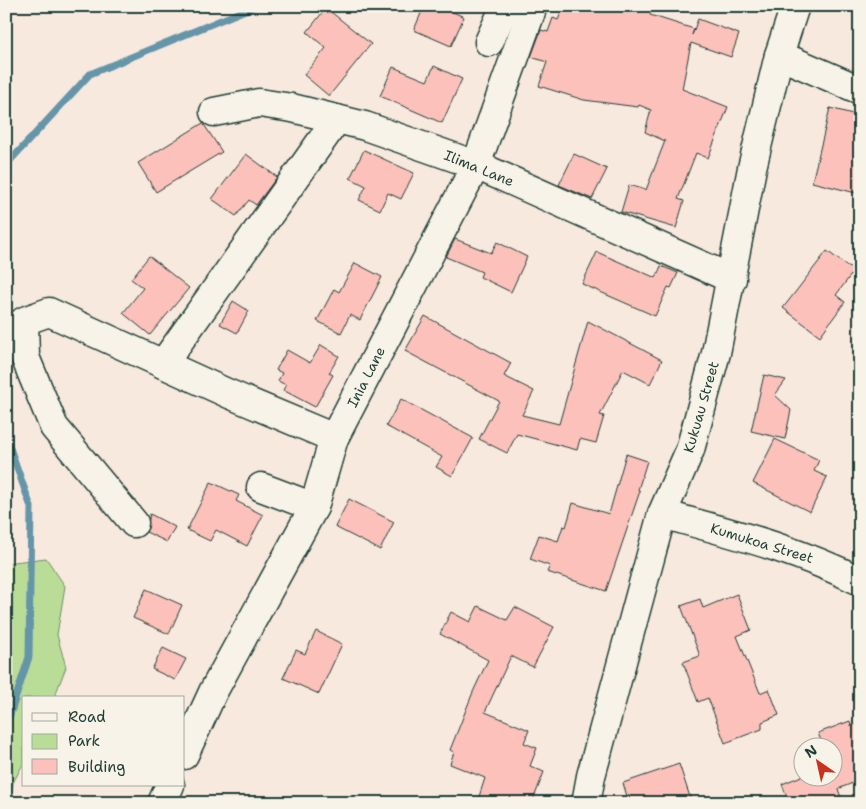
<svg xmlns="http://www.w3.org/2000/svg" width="866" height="809" font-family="'Shantell Sans',sans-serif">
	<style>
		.green { fill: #b9dd97; stroke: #6c8d66 }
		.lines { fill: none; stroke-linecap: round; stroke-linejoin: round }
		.stream { stroke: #6595a8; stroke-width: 7 }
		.building { fill: #fdc1bb; stroke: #1f3d34 }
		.minor-casing { stroke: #1f3d34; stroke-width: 31 }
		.minor { stroke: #f7f3e8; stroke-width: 28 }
		.labels { text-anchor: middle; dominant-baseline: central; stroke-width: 4; stroke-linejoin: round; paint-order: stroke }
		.street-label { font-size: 14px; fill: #1f3d34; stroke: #f7f3e8 }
	</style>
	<rect width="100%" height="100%" fill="#f8e9df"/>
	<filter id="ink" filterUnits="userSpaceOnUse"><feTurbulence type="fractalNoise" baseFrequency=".02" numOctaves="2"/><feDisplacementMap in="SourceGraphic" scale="10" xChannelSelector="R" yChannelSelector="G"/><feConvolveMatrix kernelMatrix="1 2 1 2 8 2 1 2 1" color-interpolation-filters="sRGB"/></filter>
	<g filter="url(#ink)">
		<!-- green -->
		<path class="green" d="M46,558L65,586L57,635L66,667L54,698H24V762L13,783L10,803H6V563Z"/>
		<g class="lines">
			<!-- stream -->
			<g class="stream">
				<path d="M6,170L8,163L90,74L255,6"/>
				<path d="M6,437L31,507L29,657L6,727"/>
			</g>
		</g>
		<!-- building -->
		<g class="building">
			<path d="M424,6H440L464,17L451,46L414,30Z"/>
			<path d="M564,6H654L650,15L694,29L692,35L698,19L739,34L731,57L691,43L682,89L728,107L708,158L696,153L678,199L684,201L676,228L621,212L629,185L646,190L665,141L645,132L651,110L639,105L638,107L584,100L539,86L547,62L531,57L541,30L548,32L553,18L558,20Z"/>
			<path d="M326,8L371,44L329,96L304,75L326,48L307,32Z"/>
			<path d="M434,66L462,79L442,123L380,96L393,67L427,81Z"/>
			<path d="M830,108L860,116V194L812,182Z"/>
			<path d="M203,123L222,152L156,192L138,163Z"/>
			<path d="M364,150L414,173L401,199L388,193L380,210L359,200L366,186L350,178Z"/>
			<path d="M246,154L277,177L256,205L249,200L236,216L212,199Z"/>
			<path d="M574,154L607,169L592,199L559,185Z"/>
			<path d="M455,239L491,253L497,242L527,257L511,292L480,277L482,272L446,257Z"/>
			<path d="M827,251L854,271L836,295L845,302L820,336L783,308Z"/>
			<path d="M597,252L656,278L661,266L678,273L671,288L668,287L655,316L582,284Z"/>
			<path d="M149,256L189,288L150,335L123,313L143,288L131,279Z"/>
			<path d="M355,263L382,277L360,320L350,315L341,333L317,321L334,289L339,292Z"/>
			<path d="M233,301L249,311L237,333L220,324Z"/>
			<path d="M425,316L511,363L504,376L534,391L522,415L559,424L588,321L662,360L650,384L623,370L600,415L604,416L596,443L580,439L577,450L517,434L507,453L479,439L499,401L405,351Z"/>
			<path d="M321,345L339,356L329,373L333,375L315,407L283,390L286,385L278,381L282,373L276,370L287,350L310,363Z"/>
			<path d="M764,375L786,380L775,395L791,410L785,439L751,431Z"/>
			<path d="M401,399L473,438L452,476L436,467L442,457L386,426Z"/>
			<path d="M775,439L819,460L814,471L827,477L810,512L753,483Z"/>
			<path d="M626,454L647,461L638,490L640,491L606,591L547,572L550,566L530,559L539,535L558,541L563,526L566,527L573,503L609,514Z"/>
			<path d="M211,482L239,495L236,501L263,515L247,546L216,530L210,541L187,530Z"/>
			<path d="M349,499L394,522L380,550L335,527Z"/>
			<path d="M150,514L175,527L167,542L146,532Z"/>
			<path d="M146,589L182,605L169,634L133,618Z"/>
			<path d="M737,594L751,630L737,636L760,693L769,689L779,715L762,722V729L725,743L708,698L698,702L683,662L700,656L681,606L700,599L703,608Z"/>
			<path d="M478,606L507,620L515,607L554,627L533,667L511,656L485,712L529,730L524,743L537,748L530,766L544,772L532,803H477L485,778L450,764L454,752L450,750L473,692L488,660L440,634L451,612L470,622Z"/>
			<path d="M316,631L342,644L319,694L283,678L296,650L305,654Z"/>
			<path d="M163,648L186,659L175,680L152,669Z"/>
			<path d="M850,721L851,726L860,722V780L838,789L843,803H789L782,784L804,775L834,776V746H823L818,733Z"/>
			<path d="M679,764L692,803H629L623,783Z"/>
		</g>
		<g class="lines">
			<defs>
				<g id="minor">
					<path d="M489,42L505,6"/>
					<path d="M779,55L860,90"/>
					<path d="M214,112L259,103L292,108L365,126L476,165L732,279"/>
					<path d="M163,364L337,119"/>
					<path d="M261,487L314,507"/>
					<path d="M662,514C731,533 796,549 860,581"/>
					<path d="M134,523L54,427L25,357L24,321L49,312L227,393L334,438"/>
					<path d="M184,755L213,692L314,507L334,438L476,165L531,12L513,6"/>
					<path d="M162,803L170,785"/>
					<path d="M586,803L591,776L662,514L690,450L716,353L752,168L779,55L795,6"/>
				</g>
			</defs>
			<!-- minor casing -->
			<use href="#minor" class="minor-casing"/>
			<!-- minor -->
			<use href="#minor" class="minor"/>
		</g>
	</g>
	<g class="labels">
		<!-- street labels -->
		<g class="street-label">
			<text transform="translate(479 168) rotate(22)">Ilima Lane</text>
			<text transform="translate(366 377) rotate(-63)">Inia Lane</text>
			<text transform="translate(701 407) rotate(-74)">Kukuau Street</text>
			<text transform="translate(762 543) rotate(17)">Kumukoa Street</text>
		</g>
	</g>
	<!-- margin -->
	<rect width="866" height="809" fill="none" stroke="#f7f3e8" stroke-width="25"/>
	<rect x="12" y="12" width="841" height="784" fill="none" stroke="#1f3d34" stroke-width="2" filter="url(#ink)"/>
	<!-- legend -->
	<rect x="22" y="696" width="162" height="90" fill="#f7f3e8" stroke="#a1aaa0"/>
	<rect x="32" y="713" width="25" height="8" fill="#f7f3e8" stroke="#a1aaa0"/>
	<text x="68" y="722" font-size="15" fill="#1f3d34">Road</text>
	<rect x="32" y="734" width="25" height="15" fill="#b9dd97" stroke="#a1aaa0"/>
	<text x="68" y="746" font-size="15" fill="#1f3d34">Park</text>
	<rect x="32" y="759" width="25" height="15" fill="#fdc1bb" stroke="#a1aaa0"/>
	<text x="68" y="772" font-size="15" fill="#1f3d34">Building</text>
	<!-- north arrow -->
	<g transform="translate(818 762) rotate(326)"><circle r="24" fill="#f7f3e8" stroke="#a1aaa0"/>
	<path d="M0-4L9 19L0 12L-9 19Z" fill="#c8321e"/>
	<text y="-8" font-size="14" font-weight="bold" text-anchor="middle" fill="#1f3d34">N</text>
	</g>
</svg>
